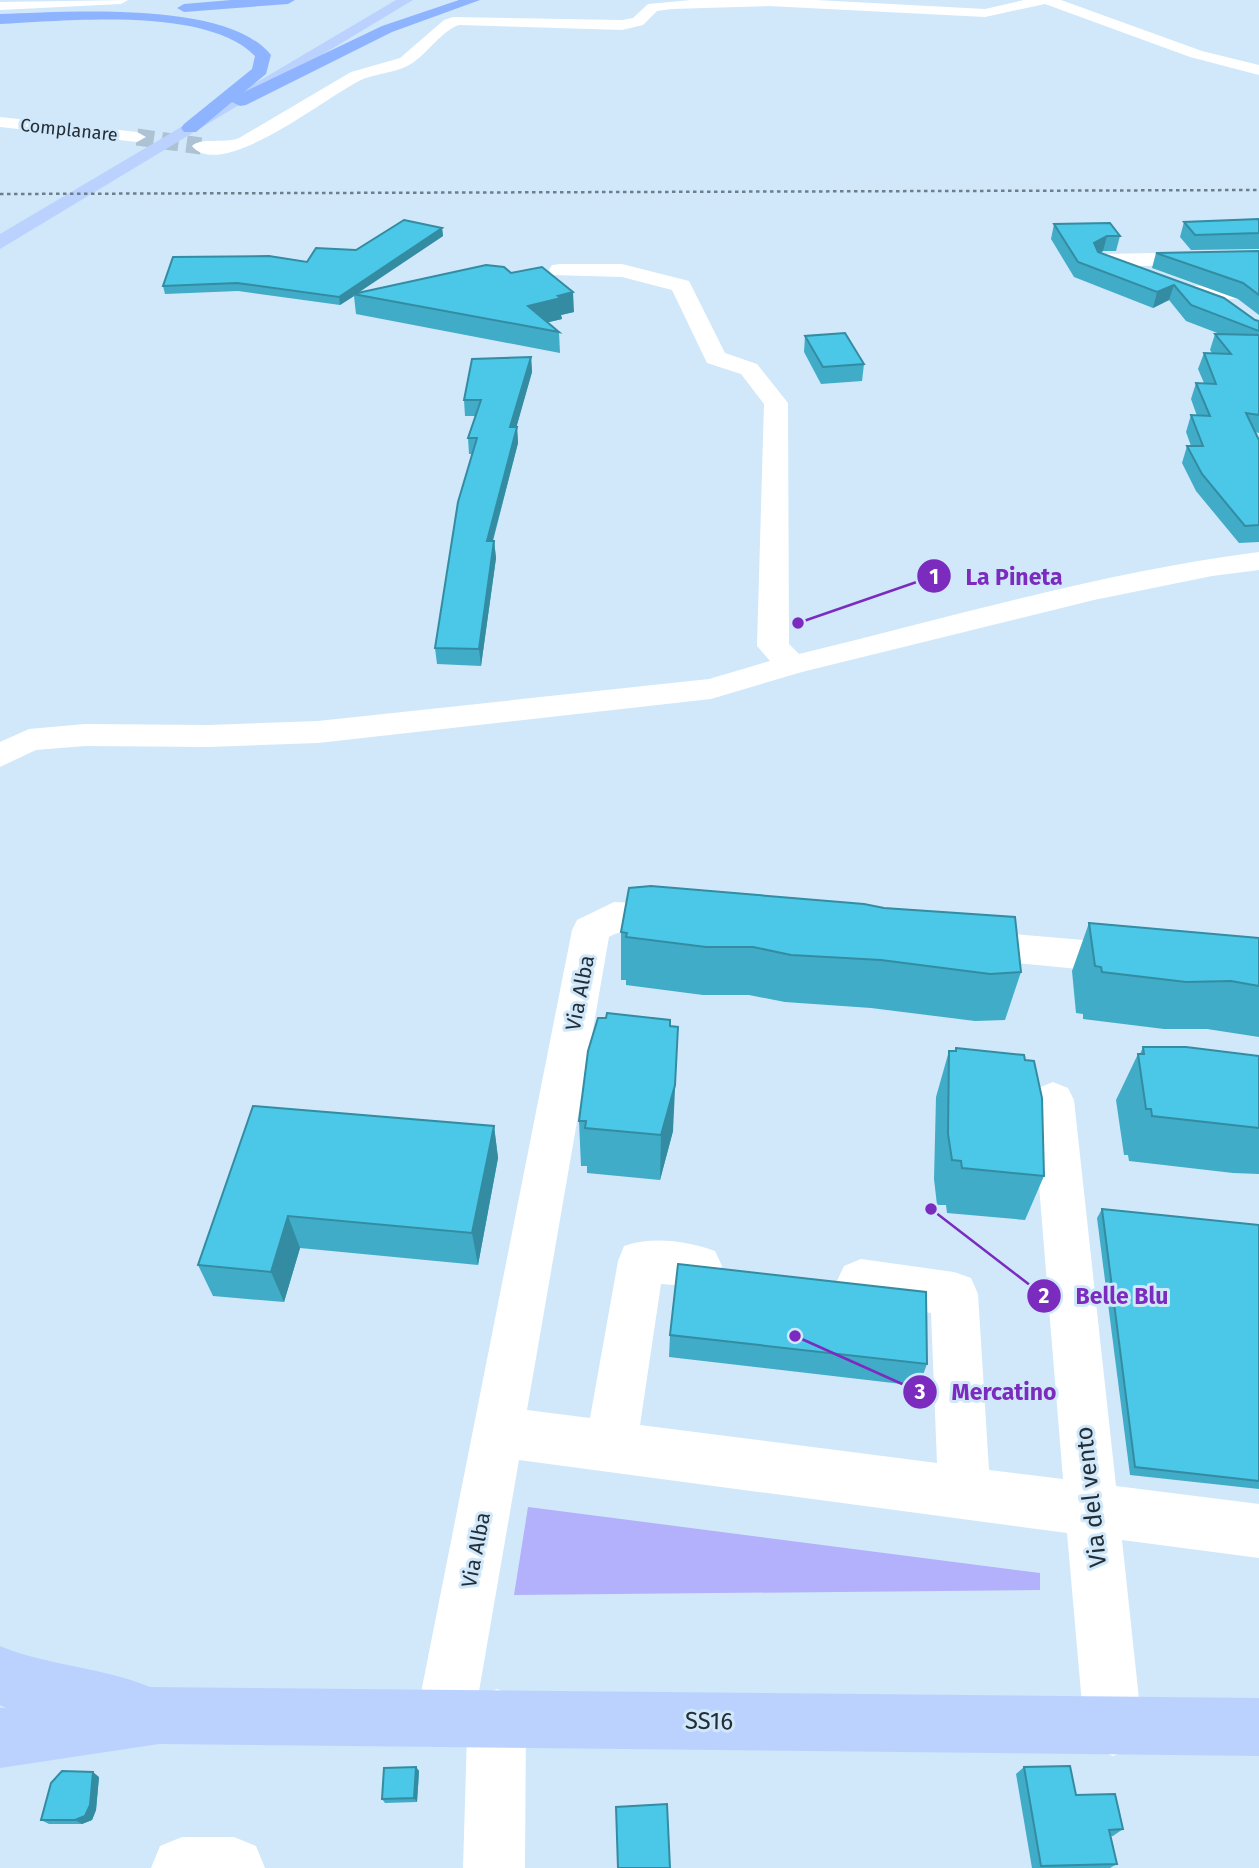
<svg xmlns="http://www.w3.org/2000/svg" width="1259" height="1868" font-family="'Fira Sans',sans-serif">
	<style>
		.green { fill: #b3b0fc }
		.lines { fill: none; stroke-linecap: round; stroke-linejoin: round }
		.minor-tunnel { stroke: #adc3d3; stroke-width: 17; stroke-dasharray: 17 8; stroke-linecap: butt }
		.minor { fill: #fff; fill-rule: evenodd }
		.major { fill: #bbd2ff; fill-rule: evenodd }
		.highway { fill: #8eb4ff; fill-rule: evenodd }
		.rail { stroke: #6e7f8b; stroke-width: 2.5; stroke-dasharray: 3.5 3.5; stroke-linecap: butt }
		.wall { fill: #40acc8 }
		.shaded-wall { fill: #348ca2 }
		.building { fill: #4bc8e8; stroke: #348ca2; stroke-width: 2 }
		.labels { text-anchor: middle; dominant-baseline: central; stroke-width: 6; stroke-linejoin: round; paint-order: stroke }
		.far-street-label { font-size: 18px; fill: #232e37; stroke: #d0e8fa }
		.street-label { font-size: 21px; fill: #232e37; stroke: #d0e8fa }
		.near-street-label { font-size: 24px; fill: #232e37; stroke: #d0e8fa }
		.leader { fill: none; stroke: #7b2cbf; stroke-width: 2.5 }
		.callout-dot { fill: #7b2cbf; stroke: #d0e8fa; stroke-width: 2.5 }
		.mark-label { font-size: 21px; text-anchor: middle; font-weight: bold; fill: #fff }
		.callout-label { font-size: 23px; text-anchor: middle; font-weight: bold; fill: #7b2cbf; stroke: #d0e8fa; stroke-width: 6; stroke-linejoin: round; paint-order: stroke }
	</style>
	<rect width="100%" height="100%" fill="#d0e8fa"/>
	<!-- green -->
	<path class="green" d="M528,1507L1040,1573V1590L514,1595Z"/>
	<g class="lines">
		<!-- minor-tunnel -->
		<path class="minor-tunnel" d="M137,137L201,146"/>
		<!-- minor -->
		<g class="minor">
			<path d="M128,0L121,4L0,10V2Z"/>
			<path d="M691,0H816L985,9L1024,0H1061L1202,51L1259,65V75L1190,57L1045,4L985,17L768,6L672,9L657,11L643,25L622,30L459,25C442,31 429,51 414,62C401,72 379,73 363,79C331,93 222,183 192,146C201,137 224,144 239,138L351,72L400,58L444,20L453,17L622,20L633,18L648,4Z"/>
			<path d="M0,117L137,132L146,137L137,142L0,127Z"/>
			<path d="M1259,251V263L1137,266L1150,274L1139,280L1095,265L1092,260L1103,254Z"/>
			<path d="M560,264H622L689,281L725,353L757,364L788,403L789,644L799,654C951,617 1103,572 1259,552V570L1212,576L1094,600L802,672L711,699L318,743L209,747L85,746L36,750L0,767V742L29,729L85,724L209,725L318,721L709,679L770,661L757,646L764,404L741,374L707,363L672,290L622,277L552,275L549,270L552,265Z"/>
			<path d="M1259,284V298L1190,300L1179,293L1190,286Z"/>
			<path d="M614,902L675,905L688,909L694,919L688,929C662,937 632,923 609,937L527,1410L590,1418L618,1261L624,1246C652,1236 688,1241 715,1251L722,1266L715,1281L698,1287L661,1284L640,1425L937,1463L931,1313L861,1303L844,1296L837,1281L844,1266L861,1259L954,1272L971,1278L978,1294L989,1470L1063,1479L1032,1100L1038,1088L1053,1082L1068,1088L1074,1100L1116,1486L1259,1504V1558L1122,1540L1142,1727L1134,1748L1113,1756L1092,1748L1084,1727L1067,1533L519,1460L478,1697L497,1689L518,1697L526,1718L525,1868H463L467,1735L445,1747L424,1739L416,1718L572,930L577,920Z"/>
			<path d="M965,930L1131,944L1145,949L1151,959L1145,969L1131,974L965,958L951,954L946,944L951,934Z"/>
			<path d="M182,1837H234L256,1846L265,1868H151L160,1846Z"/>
		</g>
		<!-- major -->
		<g class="major">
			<path d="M396,0H413L0,249V234Z"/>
			<path d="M0,1646C48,1666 102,1667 150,1687L1259,1698V1756L159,1744L0,1768V1708H6L0,1705Z"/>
		</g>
		<!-- highway -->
		<g class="highway">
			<path d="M231,0H295L288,4L184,12L177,8L184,4Z"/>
			<path d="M459,0H480L392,32L246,105L240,106L232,102L196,132H184L181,128L184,124L252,69L255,56C206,6 67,21 0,24V14C68,12 227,0 271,55L266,74L244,92L382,26Z"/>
		</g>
		<!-- rail -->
		<path class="rail" d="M0,194L1259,190"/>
	</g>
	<!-- wall -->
	<g class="wall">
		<path d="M1259,219V249L1191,250L1180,237L1184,222Z"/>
		<path d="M1054,224L1120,236L1116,251H1103L1100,253L1259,321V433L1255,432L1259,440V542L1239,543L1196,491L1182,463L1187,446H1191L1186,432L1191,415L1197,416L1191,399L1196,383H1204L1198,369L1204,353H1212L1210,350L1215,334H1220L1186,321L1169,300L1153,308L1074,277L1051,239Z"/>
		<path d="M442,228L443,236L358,293L511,273L574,312L561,315L562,319L548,322L559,332L560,353L356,314L354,296L340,305L238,291L165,294L163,286L307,262L356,250Z"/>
		<path d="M1259,251V315L1238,299L1152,268L1156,253Z"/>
		<path d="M805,336L864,364L862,381L821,384L804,352Z"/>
		<path d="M531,357L532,372L516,427H517L518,443L493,541H494L496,558L481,666L437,664L435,648L472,454H469L468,438L475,416H465L464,400Z"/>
		<path d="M1089,923L1259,938V1037L1207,1029H1164L1083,1019V1014L1076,1013L1072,971Z"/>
		<path d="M621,932L1021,972L1005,1020L975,1021L871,1008L785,1002L749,995H703L626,985V980H621Z"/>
		<path d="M1143,1047L1259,1056V1174L1233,1173L1129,1161L1128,1155H1124L1116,1100L1138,1054H1140Z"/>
		<path d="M956,1048L1044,1176L1025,1220L947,1213L946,1205H937L934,1179L936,1097L949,1051H955Z"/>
		<path d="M588,1051L673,1131L660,1180L587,1173V1166H581L579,1121Z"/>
		<path d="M253,1106L494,1126L498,1158L478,1265L300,1248L284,1302L213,1296L198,1265Z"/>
		<path d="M1102,1209L1259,1225V1489L1130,1475L1097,1218Z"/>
		<path d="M670,1335L927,1364L919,1386L669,1357Z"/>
		<path d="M416,1767L419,1771L417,1802L385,1803L382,1799Z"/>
		<path d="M1024,1767L1076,1795L1123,1829L1113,1836H1111L1117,1864L1110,1868H1032L1016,1774Z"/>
		<path d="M99,1777L96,1810L92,1820L82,1824H49L41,1820Z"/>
	</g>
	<!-- shaded-wall -->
	<g class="shaded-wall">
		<path d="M442,228L443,236L356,294H353L354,296L340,305L339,297Z"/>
		<path d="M1107,236L1103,251L1091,258L1094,243Z"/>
		<path d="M1174,285L1169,300L1153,308L1157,292Z"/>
		<path d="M573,292L574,312L561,315L562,319L529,327L528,306L558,296Z"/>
		<path d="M531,357L532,372L512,443L510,427Z"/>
		<path d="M517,427L518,443L488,558L487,541Z"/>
		<path d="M494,541L496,558L481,666L479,649Z"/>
		<path d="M678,1027L673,1131L660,1180L661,1135Z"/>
		<path d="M494,1126L498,1158L478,1265L472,1233Z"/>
		<path d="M288,1216L300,1248L284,1302L271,1272Z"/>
		<path d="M416,1767L419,1771L417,1802L414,1798Z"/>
		<path d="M93,1772L99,1777L96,1810L92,1820L82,1824L75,1820Z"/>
	</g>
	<!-- building -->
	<g class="building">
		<path d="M1259,219V233L1195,235L1184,222Z"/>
		<path d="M404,220L442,228L339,297L237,283L163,286L173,257L269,256L307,262L316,248L356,250Z"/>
		<path d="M1110,223L1120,236H1107L1094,243L1098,252L1224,298L1255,320L1259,321V331L1191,305L1174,285L1157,292L1078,262L1054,224Z"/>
		<path d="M1259,251V295L1243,283L1156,253Z"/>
		<path d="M486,265L504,267L511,273L542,267L573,292L558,296L561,298L528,306L559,332L353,294Z"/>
		<path d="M845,333L864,364L823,367L805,336Z"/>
		<path d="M1215,334L1259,335V415L1246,413L1259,440V525L1245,526L1202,474L1187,446H1203L1191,415L1210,416L1196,383L1216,384L1204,353L1231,354Z"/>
		<path d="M531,357L510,427H517L487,541H494L479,649L435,648L458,502L477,438H468L481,400H464L472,359Z"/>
		<path d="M651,886L864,904L884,908L1015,917L1021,972L990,974L881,960L791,955L753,947H706L626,937L627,933L621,932L629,888Z"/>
		<path d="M1089,923L1259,938V986L1231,981L1186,982L1102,972L1101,967L1095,966Z"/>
		<path d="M607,1013L670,1020V1026L678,1027L675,1085L661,1135L585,1128L586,1121H579L588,1051L598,1018H606Z"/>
		<path d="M1143,1047H1186L1259,1056V1128L1152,1116L1151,1109H1146L1138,1054H1144Z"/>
		<path d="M956,1048L1024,1055L1025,1060L1034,1061L1042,1098L1044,1176L962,1168L961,1161L952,1160L948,1134L949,1051H956Z"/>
		<path d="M253,1106L494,1126L472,1233L288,1216L271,1272L198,1265Z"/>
		<path d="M1102,1209L1259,1225V1481L1135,1467Z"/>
		<path d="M678,1264L926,1292L927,1364L670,1335Z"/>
		<path d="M1070,1766L1076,1795L1115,1794L1123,1829L1109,1830L1117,1864L1041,1866L1024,1767Z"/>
		<path d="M416,1767L414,1798L382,1799L384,1768Z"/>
		<path d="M62,1771L93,1772L90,1805L85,1816L75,1820H41L51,1783Z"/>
		<path d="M667,1804L670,1868H618L616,1807Z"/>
	</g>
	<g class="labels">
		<!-- far-street labels -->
		<g class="far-street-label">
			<text transform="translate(69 130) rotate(6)">Complanare</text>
		</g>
		<!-- street labels -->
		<g class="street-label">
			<text transform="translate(580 993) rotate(-79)">Via Alba</text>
			<text transform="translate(476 1550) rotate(-79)">Via Alba</text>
		</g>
		<!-- near-street labels -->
		<g class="near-street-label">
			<text transform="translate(1091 1497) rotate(-96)">Via del vento</text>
			<text transform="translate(709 1721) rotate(1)">SS16</text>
		</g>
	</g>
	<!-- callouts -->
	<path class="leader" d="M798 623L934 576M931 1209L1044 1296M795 1336L920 1392"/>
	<g class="callout-dot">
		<circle cx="798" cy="623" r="7"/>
		<circle cx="931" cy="1209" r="7"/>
		<circle cx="795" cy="1336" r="7"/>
		<circle cx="934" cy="576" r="18"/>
		<circle cx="1044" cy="1296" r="18"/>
		<circle cx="920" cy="1392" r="18"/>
	</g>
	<g class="mark-label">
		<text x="934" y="584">1</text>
		<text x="1044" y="1303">2</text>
		<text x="920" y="1399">3</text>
	</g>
	<g class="callout-label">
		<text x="1014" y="585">La Pineta</text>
		<text x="1122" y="1304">Belle Blu</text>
		<text x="1004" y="1400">Mercatino</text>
	</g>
</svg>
